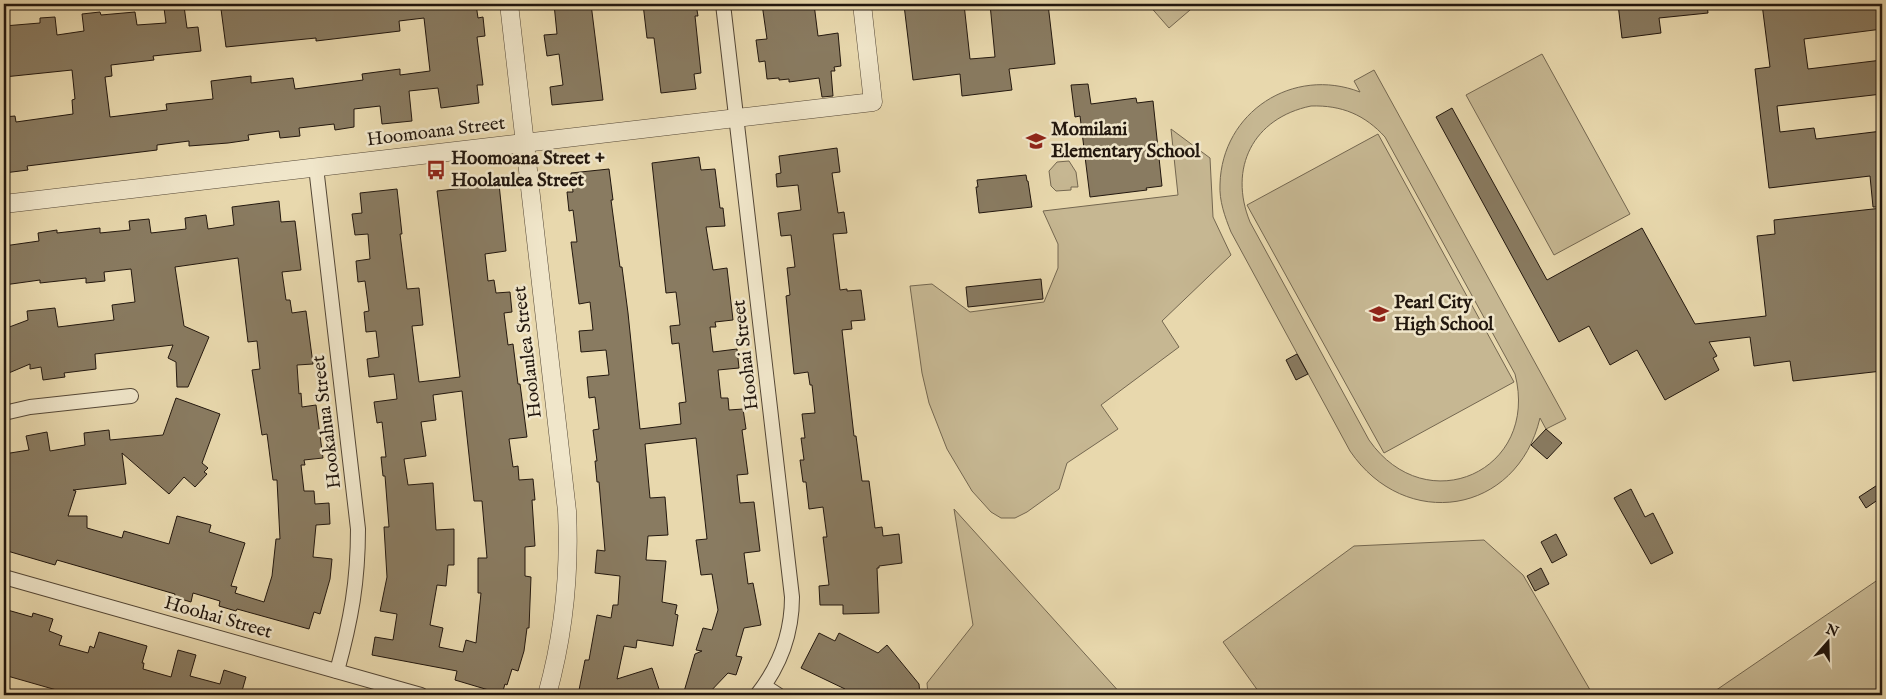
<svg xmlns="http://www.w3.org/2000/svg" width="1886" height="699" font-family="'IM FELL English',serif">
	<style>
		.green { fill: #c6b792; stroke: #746750; fill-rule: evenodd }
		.building { fill: #897b61; stroke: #22170e; fill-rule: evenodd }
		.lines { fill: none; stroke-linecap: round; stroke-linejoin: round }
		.minor-casing { stroke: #544736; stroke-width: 16 }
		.tertiary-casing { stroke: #544736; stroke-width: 19 }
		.minor { stroke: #f0e6ca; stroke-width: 14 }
		.tertiary { stroke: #f0e6ca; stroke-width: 18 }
		.labels { text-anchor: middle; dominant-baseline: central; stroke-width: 5; stroke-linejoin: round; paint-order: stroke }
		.poi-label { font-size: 19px; font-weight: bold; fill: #22170e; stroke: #f0e6ca; text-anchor: start }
		.street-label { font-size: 19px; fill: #22170e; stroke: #f0e6ca }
	</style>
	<rect width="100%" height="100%" fill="#e8d8ad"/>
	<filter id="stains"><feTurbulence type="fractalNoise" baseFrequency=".004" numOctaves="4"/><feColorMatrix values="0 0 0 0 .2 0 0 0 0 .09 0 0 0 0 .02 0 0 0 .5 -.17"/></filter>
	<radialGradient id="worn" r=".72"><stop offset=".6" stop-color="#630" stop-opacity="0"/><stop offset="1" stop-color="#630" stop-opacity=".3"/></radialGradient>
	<!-- green -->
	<g class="green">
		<path d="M1148,4H1197L1169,28Z"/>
		<path d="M1542,54L1630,214L1554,255L1466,95Z"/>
		<path d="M1374,70L1566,419L1546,429L1540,418C1517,515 1405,532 1350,451L1231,232C1225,217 1219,201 1220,184C1222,112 1293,66 1360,92L1354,81ZM1311,106C1342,105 1365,115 1385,137L1515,374C1540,471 1426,522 1369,440L1250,222C1228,168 1253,118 1311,106Z"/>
		<path d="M1171,129L1210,158L1213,217L1231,255L1162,321L1179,347L1101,405L1118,429L1067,463L1059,489L1027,512L1015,518H1001L991,512L972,491L947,449L929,403L922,373L910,286L932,284L970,312L1044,302L1058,268V244L1043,211L1178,195Z"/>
		<path d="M1378,134L1514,382L1384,453L1247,205Z"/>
		<path d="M1069,161L1076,172L1078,187H1071V190L1056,191L1051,186L1049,171L1057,162Z"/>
		<path d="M954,509L1122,695H928L927,683L973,625Z"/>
		<path d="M1484,540L1523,575L1593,695H1261L1223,642L1354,546Z"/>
		<path d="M1882,577V695H1709Z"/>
	</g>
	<!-- building -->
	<g class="building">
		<path d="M254,4H343V7L397,4V8L432,4H476L478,18L483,17L485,36L477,37L483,85H477L479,103L441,108L438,88L409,91L412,121L382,124L380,106L354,109V127L335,130L334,124L299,128L300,136L280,138L279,131L248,135L249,140L228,143L189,146V141L157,145V150L27,166L28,170L4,173V117L15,116L16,122L73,114L72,100L75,99L72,70L4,77V26L40,23V18L55,17L57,35L84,31L82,14L100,12L101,15L135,12L137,25L166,23L164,8L184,6L187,28L198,27L201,51L153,56L154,60L111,65L112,76L105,77L110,117L167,110L166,104L213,99L211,81L251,76V83L293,78L295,89L363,80L362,74L400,69V75L430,71L424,18L399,21L400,31L316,41V38L226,47L221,9L254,5Z"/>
		<path d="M554,4H591L603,100L552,105L550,87L563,85L559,54L547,56L544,35L557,34Z"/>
		<path d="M643,4H696L698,16H695L701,73L694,74L696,89L661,93L654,38H647Z"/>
		<path d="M762,4H814L818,36L838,33L841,66L834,67L835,71H831L833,96L822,97L819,78L789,82V79L779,80V78L767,79L765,61L759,62L756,40L767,39Z"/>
		<path d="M921,4H964L970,59L995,57L990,4H1048L1055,64L1009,69L1012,90L962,96L960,74L913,80L904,5Z"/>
		<path d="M1618,4H1707L1708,13L1659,18L1661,33L1622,38Z"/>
		<path d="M1762,4H1882V29L1804,39L1808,69L1882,60V94L1777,106L1780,132L1814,128L1816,139L1882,131V207H1873L1870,176L1769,188L1755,69L1770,67Z"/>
		<path d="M1088,84L1091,104L1136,98L1137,103L1153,101L1162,186L1146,188L1147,190L1090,197L1080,116L1075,117L1071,85Z"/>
		<path d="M1452,108L1547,280L1642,228L1695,324L1766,316L1757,236L1775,234L1774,220L1882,208V371L1793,381L1790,361L1754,366L1750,337L1709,342L1717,356L1713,358L1719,370L1665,400L1637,350L1610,365L1589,326L1559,342L1436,117Z"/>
		<path d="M837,148L840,172L832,173L838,213L844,212L847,233L833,234L840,290L847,289V291L861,290L865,320L851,321L852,329L842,330L854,436H856L862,481H869L875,528L882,527L883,536L899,534L902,563L879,566V568H877L879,613L843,614V605H820L819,586L829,585L823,537H827L823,507L809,509L806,482H803L800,460H804L801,438H805L802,414L815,413L812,385H810L808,372L794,374L786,296L790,295L787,268L795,267L791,235L781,236L778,213L801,210L798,185L777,187L776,174L781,173L779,156Z"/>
		<path d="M699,157L701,170L715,169L720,208H723L725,226L706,227L713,270L727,268L733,320L715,322L716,327H710L713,352L737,349L739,368L718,370L721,398H728L729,410L743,409L746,429L742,430L748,474L737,475L740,503L754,502L760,551L744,553L748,584L753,583L761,625L744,628L736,656L742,657L736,675L728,673L707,695H683L695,654L702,651L696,650L703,628L712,630L718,610L712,574L701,575L696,540L707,539L696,438L645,444L650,498L665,497L668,535L648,536L646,560L666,561L662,602L677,605L675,614L678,615L673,646L637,640L636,648L624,646L617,679L652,668L661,695H578L585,660H589L597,615L611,618L613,605H618L620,576L595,573L597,550L605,551L599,482H597L595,461H597L593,430L599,429L595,397L589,398L587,377L609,375L606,350L581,352L579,331L593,330L590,302L579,304L571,242H577L573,210L569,211L567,192H573L571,173L609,169L613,200H611L620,267H622L628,313L640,429L681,424L679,403L686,402L679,343L672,344L670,326L680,325L676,292L666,293L652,163Z"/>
		<path d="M1026,175L1027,181H1028L1032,207L979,213L976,187H978L977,180Z"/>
		<path d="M499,184L506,251L485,254L488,281L494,280L496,293L510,292L512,312L504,313L508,345L513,344L518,384H520L527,437L509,439L513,467L518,466L519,480L533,479L535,500H532L535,546L525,547V576L531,577L529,628H527L524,651L518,671L512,669L507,685L505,684L502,694L455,680L457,671L372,655L375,637L393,640L397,614L380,611L387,577L384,527H389L385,476H383L381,457H386L382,422L377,423L374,402L397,399L394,374L369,377L367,359L379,357L376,331L366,332L364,312L369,311L365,281L358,282L356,261L370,259L368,234L355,235L352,214L362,213L360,193L397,189L402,234H400L407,289L419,288L423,325L412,326L419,382L460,377L437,191ZM462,391L474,501H482L487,558H478V593H481L476,643L466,640L463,652L439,647L443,628L430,625L437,585L446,586L448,565H454V529L436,530L433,483L408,485L404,459L426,456L421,422L436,420L433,395Z"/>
		<path d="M279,201L281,222L295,221L301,270L282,272L286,300H290L292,313L306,311L313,364L297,365L299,394L301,393L302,407L316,405L323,458L304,460L305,465H301L304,491H314L315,504L329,503L330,524L316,525L313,557L332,559L330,579L320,614L314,612L309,629L237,609L236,611L219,606L220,601L193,593L191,602L174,597L175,594L57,560L55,565L4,550V454L29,450L26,436L47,432L50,451L85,445L84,433L109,430L110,440L163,435L176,398L220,414L202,463L208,468L204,472L207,474L195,487L184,477L169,494L122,453L126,484L73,490L76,491L68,516H87V528L122,538L124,531L169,544L177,516L211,525L209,532L245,543L231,586L237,587L235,593L264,602L272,576L276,539H280L277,480H273L267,434L262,435L252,370L260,369L257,341L248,342L238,258L175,267L184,326L209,337L188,387H177L176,362L168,358L173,345L95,354L96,369L64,373L65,377L43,380L41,367L30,369V364L4,375V329L28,320L27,311L55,308L58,327L114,320L112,305L135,302L131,269L104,272L105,281L86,283V278L40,283V280L4,285V246L39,241L38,233L57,230V233L100,228V233L130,230L129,221L149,219L151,233L186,229L185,218L206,215L208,229L234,225L232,207Z"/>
		<path d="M1041,279L1043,299L968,307L966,287Z"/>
		<path d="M1297,354L1308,374L1296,380L1286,360Z"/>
		<path d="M1546,429L1562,443L1547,459L1531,445Z"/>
		<path d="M1882,482V497L1866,508L1859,497Z"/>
		<path d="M1631,489L1645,517L1653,513L1673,553L1651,564L1614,498Z"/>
		<path d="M1556,534L1567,555L1552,563L1541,542Z"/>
		<path d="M1541,568L1549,584L1535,591L1527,576Z"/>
		<path d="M4,609L32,617L33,613L53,619L49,631L62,636L59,645L88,653L90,646L94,648L99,632L147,646L142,663H144L143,669L171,677L178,650L196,655L190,676L220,684L224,670L246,677L242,691L245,692V695H74L4,675Z"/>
		<path d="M819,633L835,641L839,633L878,653L887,645L919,684L920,695H850L845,689L801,668Z"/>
	</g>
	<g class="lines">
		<defs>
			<g id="minor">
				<path d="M723,4L792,597C792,634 780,666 757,695"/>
				<path d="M316,167L358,529C358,582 351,620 337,671"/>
				<path d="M4,413L30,407L131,396"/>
				<path d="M4,577L421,695"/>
				<path d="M764,686L778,695"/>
			</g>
			<g id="tertiary">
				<path d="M509,4L567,511C570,574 564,634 547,695"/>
				<path d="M4,204L873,102L862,4"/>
			</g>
		</defs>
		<!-- minor casing -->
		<use href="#minor" class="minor-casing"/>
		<!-- tertiary casing -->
		<use href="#tertiary" class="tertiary-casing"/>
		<!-- minor -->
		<use href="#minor" class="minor"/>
		<!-- tertiary -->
		<use href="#tertiary" class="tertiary"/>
	</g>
	<!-- icons -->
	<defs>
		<symbol id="school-bare" viewBox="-9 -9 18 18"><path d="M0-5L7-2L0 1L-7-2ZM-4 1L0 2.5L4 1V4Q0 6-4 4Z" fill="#8f2418" stroke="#f0e6ca" stroke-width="2.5" paint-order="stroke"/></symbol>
		<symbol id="bus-bare" viewBox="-9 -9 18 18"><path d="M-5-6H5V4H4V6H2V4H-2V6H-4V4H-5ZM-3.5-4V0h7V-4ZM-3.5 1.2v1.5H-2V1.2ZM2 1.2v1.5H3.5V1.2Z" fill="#8f2418" stroke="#f0e6ca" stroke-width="2.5" paint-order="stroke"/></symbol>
	</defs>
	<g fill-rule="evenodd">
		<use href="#school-bare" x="1022" y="127" width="28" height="28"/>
		<use href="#bus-bare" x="422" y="156" width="28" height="28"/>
		<use href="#school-bare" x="1365" y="300" width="28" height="28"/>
	</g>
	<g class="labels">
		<!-- poi labels -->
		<g class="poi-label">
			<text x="1051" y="130">Momilani<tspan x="1051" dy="22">Elementary School</tspan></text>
			<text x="451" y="159">Hoomoana Street +<tspan x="451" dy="22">Hoolaulea Street</tspan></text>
			<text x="1394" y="303">Pearl City<tspan x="1394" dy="22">High School</tspan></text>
		</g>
		<!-- street labels -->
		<g class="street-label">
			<text transform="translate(436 132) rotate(-7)">Hoomoana Street</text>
			<text transform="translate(528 352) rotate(-97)">Hoolaulea Street</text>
			<text transform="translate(746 355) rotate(-97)">Hoohai Street</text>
			<text transform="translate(327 422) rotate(-97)">Hookahua Street</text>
			<text transform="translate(218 618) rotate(16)">Hoohai Street</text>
		</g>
	</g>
	<!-- margin -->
	<rect width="1886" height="699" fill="none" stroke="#e8d8ad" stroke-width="20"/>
	<rect x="5" y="5" width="1876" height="689" fill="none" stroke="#22170e" stroke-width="2.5"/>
	<rect x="10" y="10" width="1866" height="679" fill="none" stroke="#22170e"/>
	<!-- north arrow -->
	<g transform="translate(1828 642) rotate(20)" stroke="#f0e6ca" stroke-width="4" paint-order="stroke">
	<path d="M0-4L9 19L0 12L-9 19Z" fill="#22170e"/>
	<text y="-8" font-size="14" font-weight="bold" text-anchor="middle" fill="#22170e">N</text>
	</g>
	<rect width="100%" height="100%" filter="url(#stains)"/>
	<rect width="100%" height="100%" fill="url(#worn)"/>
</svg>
